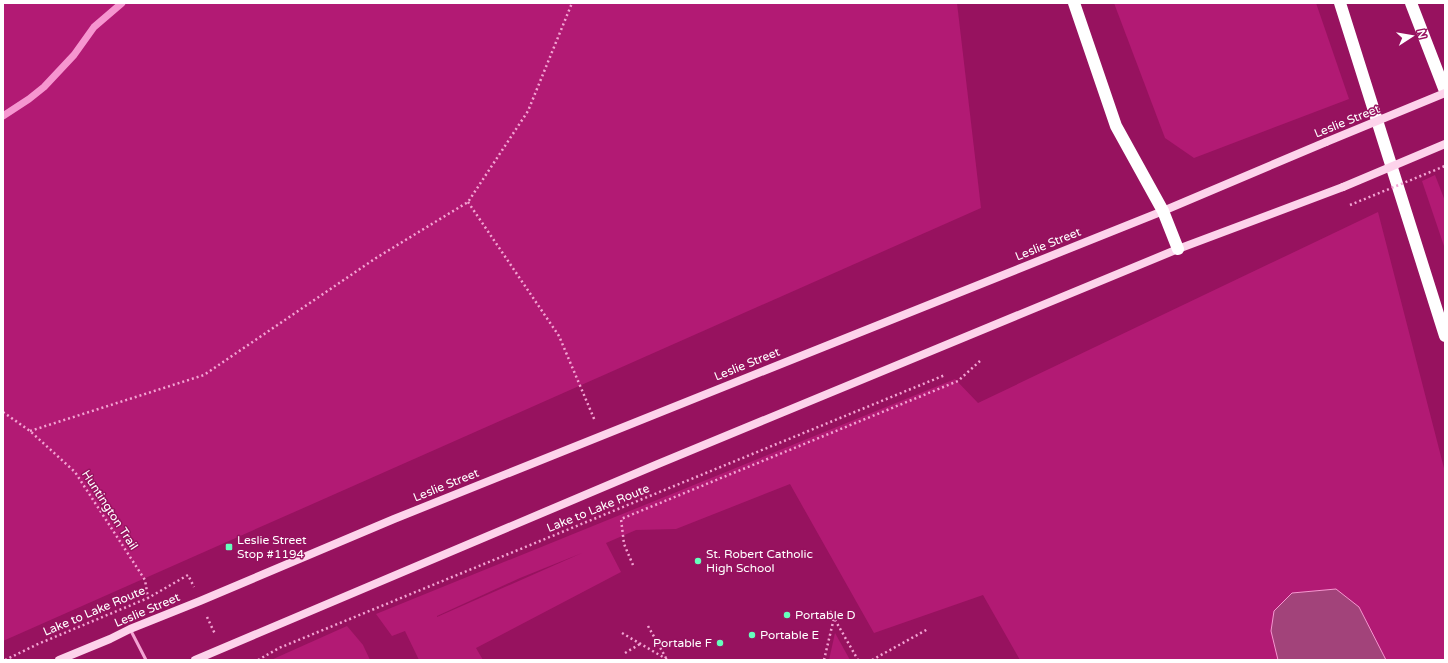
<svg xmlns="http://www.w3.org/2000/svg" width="1448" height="663" font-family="'Varela Round',sans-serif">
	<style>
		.green { fill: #b21a74; fill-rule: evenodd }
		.water { fill: #a2437a; stroke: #f696d0 }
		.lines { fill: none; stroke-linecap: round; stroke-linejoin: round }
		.stream { stroke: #f696d0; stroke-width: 7 }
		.path { stroke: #f3a4d3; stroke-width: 2.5; stroke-dasharray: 2 3; stroke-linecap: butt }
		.lane { stroke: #f3a4d3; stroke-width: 3 }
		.secondary { stroke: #fdd3eb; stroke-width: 8 }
		.highway { stroke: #fff; stroke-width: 12 }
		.path-bridge { stroke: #f3a4d3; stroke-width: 2.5; stroke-dasharray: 2 3; stroke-linecap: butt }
		.secondary-bridge { stroke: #fdd3eb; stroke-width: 8 }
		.poi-dot { fill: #66ffbd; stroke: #97125f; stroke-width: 1.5 }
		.labels { text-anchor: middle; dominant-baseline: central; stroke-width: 3; stroke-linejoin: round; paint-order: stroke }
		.street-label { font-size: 12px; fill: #fff; stroke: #97125f }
		.poi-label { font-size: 12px; fill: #fff; stroke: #97125f; text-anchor: start }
	</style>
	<rect width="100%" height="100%" fill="#97125f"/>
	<!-- green -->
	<g class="green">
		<path d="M3,3H957L981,208L3,641Z"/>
		<path d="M1114,3H1316L1349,99L1194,158L1165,138Z"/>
		<path d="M1435,175L1445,201V249L1422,181Z"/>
		<path d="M1378,212L1445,472V660H1020L983,595L874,633L790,484L676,529L636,530L606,543L621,572L476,648L483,660H419L405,631L392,636L376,614L955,379L978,403ZM582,553L437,617V616L520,578Z"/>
		<path d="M347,626L363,645L370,660H271Z"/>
		<path d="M835,633L850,660H829Z"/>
	</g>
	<!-- water -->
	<path class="water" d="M1336,589L1359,607L1386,660H1278L1271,631L1274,611L1292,593Z"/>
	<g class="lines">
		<!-- stream -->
		<path class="stream" d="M3,116L29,99L44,87L74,55L94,27L122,3"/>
		<!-- path -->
		<g class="path">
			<path d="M468,202L559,336L595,421"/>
			<path d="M3,412L30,431L75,472L145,580L148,598"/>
			<path d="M30,431L204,375L376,258L468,202L528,111L572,3"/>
			<path d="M633,565L624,544L621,519L958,381L980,361"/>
			<path d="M830,611L858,660"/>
			<path d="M207,617L215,634"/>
			<path d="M648,626L666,658"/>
			<path d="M622,633L668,660"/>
			<path d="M625,653L640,644"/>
			<path d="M5,660L38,644L148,598L188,575L194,587"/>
			<path d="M258,660L279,648L945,375"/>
			<path d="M824,660L834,618"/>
			<path d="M872,660L928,629"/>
		</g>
		<!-- lane -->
		<path class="lane" d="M130,629L146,660"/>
		<!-- secondary -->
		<g class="secondary">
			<path d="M59,660L110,639L130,629L200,601L394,519L1163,211L1326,142"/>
			<path d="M195,660L658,464L1178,249L1343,187"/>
		</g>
		<!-- highway -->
		<g class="highway">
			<path d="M1074,3L1116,126L1163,211L1178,249"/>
			<path d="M1340,3L1445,336"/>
			<path d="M1411,3L1445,91"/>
		</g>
		<!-- path-bridge -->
		<path class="path-bridge" d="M1350,205L1445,166"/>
		<!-- secondary-bridge -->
		<g class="secondary-bridge">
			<path d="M1326,142L1445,93"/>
			<path d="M1343,187L1445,144"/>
		</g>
	</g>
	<!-- markers -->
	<g class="poi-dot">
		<rect x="225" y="543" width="8" height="8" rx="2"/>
		<circle cx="698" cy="561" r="4"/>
		<circle cx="787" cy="615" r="4"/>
		<circle cx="752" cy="635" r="4"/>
		<circle cx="720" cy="643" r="4"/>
	</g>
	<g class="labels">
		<!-- street labels -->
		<g class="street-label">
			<text transform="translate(1347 121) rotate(-22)">Leslie Street</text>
			<text transform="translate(1048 244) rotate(-22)">Leslie Street</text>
			<text transform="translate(747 364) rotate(-22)">Leslie Street</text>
			<text transform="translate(446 485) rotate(-22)">Leslie Street</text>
			<text transform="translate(598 508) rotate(-22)">Lake to Lake Route</text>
			<text transform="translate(110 510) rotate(57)">Huntington Trail</text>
			<text transform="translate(147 610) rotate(-23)">Leslie Street</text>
			<text transform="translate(94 611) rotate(-23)">Lake to Lake Route</text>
		</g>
		<!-- poi labels -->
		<g class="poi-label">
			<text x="237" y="540">Leslie Street<tspan x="237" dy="14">Stop #1194</tspan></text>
			<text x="706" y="554">St. Robert Catholic<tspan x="706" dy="14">High School</tspan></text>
			<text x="795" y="615">Portable D</text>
			<text x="760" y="635">Portable E</text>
			<text x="712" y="643" text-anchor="end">Portable F</text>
		</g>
	</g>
	<!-- border -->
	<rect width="1448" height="663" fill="none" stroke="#ffffff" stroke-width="8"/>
	<!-- north arrow -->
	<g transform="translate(1412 36) rotate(78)" stroke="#97125f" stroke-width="3" paint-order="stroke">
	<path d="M0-3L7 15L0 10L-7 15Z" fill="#ffffff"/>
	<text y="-6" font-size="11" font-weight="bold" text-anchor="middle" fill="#ffffff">N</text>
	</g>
</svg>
